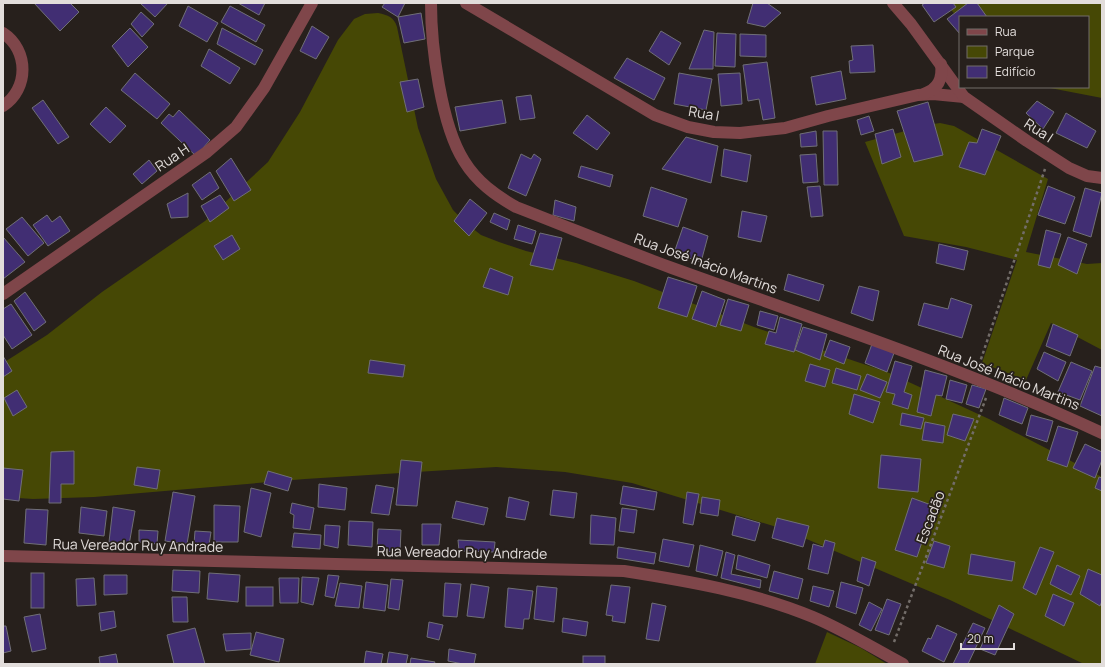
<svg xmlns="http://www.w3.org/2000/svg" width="1105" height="667" font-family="Manrope,sans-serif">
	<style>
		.green { fill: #464805 }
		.building { fill: #412e73; stroke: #706f77 }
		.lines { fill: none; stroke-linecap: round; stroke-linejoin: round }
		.path { stroke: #736d69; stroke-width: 2.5; stroke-dasharray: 3 3; stroke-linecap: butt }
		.minor { stroke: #7f464a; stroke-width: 12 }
		.labels { text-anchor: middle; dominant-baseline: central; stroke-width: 3.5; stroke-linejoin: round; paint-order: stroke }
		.street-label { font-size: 14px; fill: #e2dddb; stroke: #27201c }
	</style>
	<rect width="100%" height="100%" fill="#27201c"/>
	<!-- green -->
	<g class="green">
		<path d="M945,3H1102V98L1045,87H1088V17H960V20Z"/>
		<path d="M378,13C388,15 394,17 397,27L418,128L436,179L453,210L467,224L481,235L499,242L526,251L576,263L634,281L754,327L887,372L989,419L1102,477V664H1084L950,600L783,529L632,483L565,472L496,467L305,479L94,497L33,499L3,497V363L47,335L102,292L205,221L268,162L300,112L338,40L354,19L365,14Z"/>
		<path d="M940,123L954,126L1048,179L1026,252L1087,264L1102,263V350L1051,323L1026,380L982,363L1017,260L966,247L904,236L865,142L927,125Z"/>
		<path d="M827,632L861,648L887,664H815Z"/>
	</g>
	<!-- building -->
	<g class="building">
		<path d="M34,3H70L79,12L60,31Z"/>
		<path d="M140,3H168L155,17Z"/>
		<path d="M238,3H265L259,15Z"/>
		<path d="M385,3H405L398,17L382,7Z"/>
		<path d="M753,3H767L781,13L765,27L747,23Z"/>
		<path d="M925,3H953L956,7L934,22L922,5Z"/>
		<path d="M968,3H977L987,17H960V34L947,19Z"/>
		<path d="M188,6L218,23L207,42L179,26Z"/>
		<path d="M230,6L265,25L256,42L221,22Z"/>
		<path d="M141,12L154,24L142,37L131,24Z"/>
		<path d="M421,13L425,39L404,43L398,17Z"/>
		<path d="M312,26L329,37L316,59L300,51Z"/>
		<path d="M130,28L148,47L128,67L112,46Z"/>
		<path d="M222,28L263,50L255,65L217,44Z"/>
		<path d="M704,30L714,32L713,69H689Z"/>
		<path d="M661,31L681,43L669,65L649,51Z"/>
		<path d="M717,33L736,34L735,67L715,66Z"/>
		<path d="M740,34L766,35V57L740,56Z"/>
		<path d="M873,45L875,72L850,73L849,61L853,60L851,46Z"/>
		<path d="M209,49L240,68L230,84L201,66Z"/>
		<path d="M627,58L665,78L654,100L614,78Z"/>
		<path d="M767,62L775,118L763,120L759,99L748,101L743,65Z"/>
		<path d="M841,71L846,99L816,105L811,77Z"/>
		<path d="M135,73L170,104L157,119L121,90Z"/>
		<path d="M679,73L712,79L706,110L674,104Z"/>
		<path d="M740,73L742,104L721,106L718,74Z"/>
		<path d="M418,79L424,107L407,112L400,82Z"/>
		<path d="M531,95L535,118L520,120L516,97Z"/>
		<path d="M43,100L69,137L58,144L32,108Z"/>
		<path d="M502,100L506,123L460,131L455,107Z"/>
		<path d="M1037,101L1054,112L1043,129L1026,113Z"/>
		<path d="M928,102L943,155L914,162L897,111Z"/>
		<path d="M106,107L126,126L110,143L90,124Z"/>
		<path d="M179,110L210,140L196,156L161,123L169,114L173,117Z"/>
		<path d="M1066,113L1096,131L1087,148L1056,133Z"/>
		<path d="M587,115L610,133L597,150L573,133Z"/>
		<path d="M869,116L874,131L861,135L857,120Z"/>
		<path d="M893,129L901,157L882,164L875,134Z"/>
		<path d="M982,129L1001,136L985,175L959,167L969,142L977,143Z"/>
		<path d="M816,131L817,146L801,147L800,134Z"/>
		<path d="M823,131H837L838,185H824Z"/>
		<path d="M686,137L718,146L711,183L662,169Z"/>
		<path d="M724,149L751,155L747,182L721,176Z"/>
		<path d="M521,154L531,159L534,154L541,159L526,196L508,188Z"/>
		<path d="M816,154L818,182L803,183L800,155Z"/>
		<path d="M231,158L251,190L234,201L216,171Z"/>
		<path d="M149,160L157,171L142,184L133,174Z"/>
		<path d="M581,166L613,175L610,187L578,177Z"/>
		<path d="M210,172L219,188L202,200L192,185Z"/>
		<path d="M820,186L823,216L811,217L807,187Z"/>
		<path d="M1048,186L1075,197L1065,224L1038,215Z"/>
		<path d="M651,187L687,199L678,227L643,216Z"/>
		<path d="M1085,188L1102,193L1091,237L1073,231Z"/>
		<path d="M188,193V217L171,218L167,204Z"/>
		<path d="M220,195L229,208L210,222L201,206Z"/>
		<path d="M470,199L487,213L469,236L454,221Z"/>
		<path d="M555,200L576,207L574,221L553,215Z"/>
		<path d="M742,211L767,216L761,242L738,237Z"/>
		<path d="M494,213L510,220L507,230L490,222Z"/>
		<path d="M47,215L52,222L60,216L70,231L48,246L33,225Z"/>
		<path d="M22,217L44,243L28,256L6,229Z"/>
		<path d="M518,225L536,231L532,244L514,239Z"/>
		<path d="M683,227L708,236L701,262L674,253Z"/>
		<path d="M1046,230L1061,234L1050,268L1038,265Z"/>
		<path d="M540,233L562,238L553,270L530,265Z"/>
		<path d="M232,235L240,249L223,260L214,246Z"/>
		<path d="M3,237L25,262L3,279Z"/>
		<path d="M1068,237L1087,244L1077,274L1058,265Z"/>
		<path d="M939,244L968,251L964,270L936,263Z"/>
		<path d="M490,268L513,277L508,295L483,287Z"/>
		<path d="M788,274L824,285L819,301L784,290Z"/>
		<path d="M668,277L697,286L687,317L658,308Z"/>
		<path d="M859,286L879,291L873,321L851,313Z"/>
		<path d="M702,291L725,300L716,327L692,319Z"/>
		<path d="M25,292L46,322L34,331L14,301Z"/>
		<path d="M951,298L972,305L962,338L918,325L924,303L948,309Z"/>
		<path d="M728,299L749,305L741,331L720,325Z"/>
		<path d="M11,304L32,335L12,349L3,335V309Z"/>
		<path d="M760,311L778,316L774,330L757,325Z"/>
		<path d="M780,317L802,324L794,352L765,344L769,331L776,333Z"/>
		<path d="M1053,324L1078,335L1070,356L1046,346Z"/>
		<path d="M803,327L827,334L820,360L795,350Z"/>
		<path d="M830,340L850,347L844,364L824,356Z"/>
		<path d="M872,344L894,353L887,372L865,363Z"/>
		<path d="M1044,352L1066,362L1058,381L1037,369Z"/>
		<path d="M3,356L12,371L3,377Z"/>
		<path d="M370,360L405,365L403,377L368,373Z"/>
		<path d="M895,361L912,366L904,392L912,395L908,409L892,404L895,394L886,392Z"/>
		<path d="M1071,362L1092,371L1080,400L1058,392Z"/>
		<path d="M810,364L830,370L825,387L805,381Z"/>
		<path d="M1095,366L1102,368V416L1080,406Z"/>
		<path d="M836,368L861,376L857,390L832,383Z"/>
		<path d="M925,370L947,376L942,396L936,395L931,416L917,412Z"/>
		<path d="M867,374L887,382L880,398L860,390Z"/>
		<path d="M950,380L967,385L962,403L946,399Z"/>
		<path d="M972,385L986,389L979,408L966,404Z"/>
		<path d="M17,390L27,407L13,416L4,398Z"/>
		<path d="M854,394L880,402L873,423L849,414Z"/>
		<path d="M1004,398L1028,408L1022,424L999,415Z"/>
		<path d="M902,413L924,418L921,429L900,425Z"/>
		<path d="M953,414L974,419L965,441L947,435Z"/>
		<path d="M1031,415L1053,421L1047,442L1026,435Z"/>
		<path d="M925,422L945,426L943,443L922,440Z"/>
		<path d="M1058,426L1078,432L1067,467L1047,460Z"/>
		<path d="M1085,444L1102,452V460L1095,478L1073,468Z"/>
		<path d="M74,451V484H61V503H49L51,452Z"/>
		<path d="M881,455L921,459L918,492L878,488Z"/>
		<path d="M401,460L422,462L417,506L396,505Z"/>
		<path d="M137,467L160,470L157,489L134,485Z"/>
		<path d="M3,468L23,470L19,501L3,499Z"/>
		<path d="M268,471L292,478L288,491L264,484Z"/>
		<path d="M1099,477L1102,478V491L1095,488Z"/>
		<path d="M319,484L347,488L345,510L318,507Z"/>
		<path d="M376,485L394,488L389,515L371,513Z"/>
		<path d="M623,486L657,492L654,510L620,504Z"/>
		<path d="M251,488L271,493L261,537L244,532Z"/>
		<path d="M553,490L577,493L574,518L550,515Z"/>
		<path d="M173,492L195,496L187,544L165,541Z"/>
		<path d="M687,492L699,494L693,525L683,523Z"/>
		<path d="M509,497L529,502L525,520L506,517Z"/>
		<path d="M702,497L720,500L718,516L700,513Z"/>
		<path d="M912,498L934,506L917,557L895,550Z"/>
		<path d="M456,501L488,508L484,525L452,518Z"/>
		<path d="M292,503L314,508L310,530L293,528L294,515L290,513Z"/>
		<path d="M214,505L240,506L238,542H214Z"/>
		<path d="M81,507L107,511L104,536L79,533Z"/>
		<path d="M113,507L135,511L129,545L109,542Z"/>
		<path d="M622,508L637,510L634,533L619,531Z"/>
		<path d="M26,509L48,510L46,545L24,543Z"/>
		<path d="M591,515L616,518L614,545L590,544Z"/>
		<path d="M736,516L760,523L755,541L732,535Z"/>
		<path d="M777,518L809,526L803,547L772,538Z"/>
		<path d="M349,521L373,522L372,547L348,545Z"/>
		<path d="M422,524H441L439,545H422Z"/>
		<path d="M325,525L340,526L338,548L324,545Z"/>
		<path d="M378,529L401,530L400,552L377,551Z"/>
		<path d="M139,530L158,531L157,544L139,542Z"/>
		<path d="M195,531L211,532L209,545L194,544Z"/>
		<path d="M294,533L321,535L320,549L292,547Z"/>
		<path d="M663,539L694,545L689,567L659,561Z"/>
		<path d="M458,540L495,542L494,552L459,551Z"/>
		<path d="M825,540L835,543L828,574L808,569L813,544L823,547Z"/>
		<path d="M934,541L950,546L944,568L926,563Z"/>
		<path d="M700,545L723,551L717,576L696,571Z"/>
		<path d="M618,547L656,553L654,564L617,558Z"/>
		<path d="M1040,547L1054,552L1036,595L1023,588Z"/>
		<path d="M726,552L735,555L731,574L761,580L760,588L721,578Z"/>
		<path d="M971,554L1015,562L1012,581L968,574Z"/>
		<path d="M738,555L770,565L767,578L736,569Z"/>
		<path d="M862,557L876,562L869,586L857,581Z"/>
		<path d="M1057,565L1080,576L1071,595L1050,584Z"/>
		<path d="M1088,569L1102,575V601L1100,606L1080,594Z"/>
		<path d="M173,570L200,571L199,593L172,591Z"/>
		<path d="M774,571L803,579L798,599L769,591Z"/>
		<rect x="31" y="573" width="13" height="35"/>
		<path d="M209,573L240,575L238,602L207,599Z"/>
		<path d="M104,575H127V594L104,595Z"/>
		<path d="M328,575L339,576L334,598L325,596Z"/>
		<path d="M302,577L319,578L313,605L301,602Z"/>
		<path d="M94,578L96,605L77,606L76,579Z"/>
		<path d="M279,578H299L298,603H280Z"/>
		<path d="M391,579L403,580L399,610L388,608Z"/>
		<path d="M366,582L388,585L385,611L363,608Z"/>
		<path d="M841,582L863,588L856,614L836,607Z"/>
		<path d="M340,583L362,586L359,608L335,606Z"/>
		<path d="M445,583L461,584L457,617L443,616Z"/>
		<path d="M471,584L489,587L484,618L467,616Z"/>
		<path d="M611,585L630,587L625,623L612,621L613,616L606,615Z"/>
		<path d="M537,586L557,588L554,622L534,619Z"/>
		<path d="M813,586L834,591L829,607L810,601Z"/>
		<rect x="246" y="587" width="27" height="19"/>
		<path d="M508,588L533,591L529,619H524L523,629L505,627Z"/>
		<path d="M1053,594L1074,603L1064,626L1045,616Z"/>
		<path d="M172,597H187L188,622H173Z"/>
		<path d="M887,599L901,604L889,635L875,630Z"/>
		<path d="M869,602L882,609L871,631L859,625Z"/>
		<path d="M652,603L666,606L659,641L646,639Z"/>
		<path d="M999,605L1014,614L995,655L980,649Z"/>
		<path d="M114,611L116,627L101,631L99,613Z"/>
		<path d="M40,614L46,649L32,652L24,617Z"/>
		<path d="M563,618L588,622L586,636L562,632Z"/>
		<path d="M429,622L443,625L439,640L427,637Z"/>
		<path d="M973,623L985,628L968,664H953Z"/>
		<path d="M937,625L957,634L944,662L922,651L928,638L931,639Z"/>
		<path d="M3,626H6L11,651L3,653Z"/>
		<path d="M195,628L205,664H174L167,635Z"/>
		<path d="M256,632L284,639L279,662L250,655Z"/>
		<path d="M251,633V649L226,651L223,634Z"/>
		<path d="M449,649L476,654L474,664H463L448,661Z"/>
		<path d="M366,651L383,654L381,664H364Z"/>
		<path d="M389,652L408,655L406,664H387Z"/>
		<path d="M116,654L118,664H100L99,657Z"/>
		<rect x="583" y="656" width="22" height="8"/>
		<path d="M411,658L435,662L434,664H410Z"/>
	</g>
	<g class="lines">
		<!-- path -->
		<g class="path">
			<path d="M979,365L1045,169"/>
			<path d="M894,642L986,398"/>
		</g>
		<!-- minor -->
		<g class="minor">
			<path d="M431,3C431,46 441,125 464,161C477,182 495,195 516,207C568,227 620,249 672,268C816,320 963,368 1102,433"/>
			<path d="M466,3L655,115L688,127L714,132L740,133L785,128L828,116L918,95L933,94L964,97"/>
			<path d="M893,3L911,24L964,97L1027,141L1069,168L1087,176L1102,178"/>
			<path d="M3,33C29,50 29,89 3,106"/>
			<path d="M924,94C938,89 943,79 941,64"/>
			<path d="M3,294L207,152L236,127L264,88L312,3"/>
			<path d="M3,556L624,571C688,581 753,592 813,617C844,630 873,648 903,664"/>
		</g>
	</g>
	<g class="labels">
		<!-- street labels -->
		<g class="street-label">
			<text transform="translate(704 113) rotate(10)">Rua I</text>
			<text transform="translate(1039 130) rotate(33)">Rua I</text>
			<text transform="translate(172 157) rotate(-34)">Rua H</text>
			<text transform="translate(706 263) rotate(20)">Rua José Inácio Martins</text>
			<text transform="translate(1009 377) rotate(22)">Rua José Inácio Martins</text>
			<text transform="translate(930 517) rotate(-69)">Escadão</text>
			<text transform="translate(138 545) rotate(1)">Rua Vereador Ruy Andrade</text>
			<text transform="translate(462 552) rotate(1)">Rua Vereador Ruy Andrade</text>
		</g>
	</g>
	<!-- border -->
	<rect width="1105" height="667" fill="none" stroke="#e2dddb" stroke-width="8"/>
	<!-- legend -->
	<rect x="959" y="16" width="130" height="72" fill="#27201c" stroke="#726c68"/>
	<rect x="967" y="29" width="20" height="6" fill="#7f464a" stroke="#726c68"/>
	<text x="995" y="36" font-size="12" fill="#e2dddb">Rua</text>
	<rect x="967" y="46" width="20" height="12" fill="#464805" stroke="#726c68"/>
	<text x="995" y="56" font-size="12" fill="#e2dddb">Parque</text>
	<rect x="967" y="66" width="20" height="12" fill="#412e73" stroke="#726c68"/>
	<text x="995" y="76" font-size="12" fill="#e2dddb">Edifício</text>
	<!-- scale -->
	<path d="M961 643v6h53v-6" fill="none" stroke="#e2dddb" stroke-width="2"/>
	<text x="967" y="643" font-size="12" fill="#e2dddb" stroke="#27201c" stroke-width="3" paint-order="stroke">20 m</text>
</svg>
